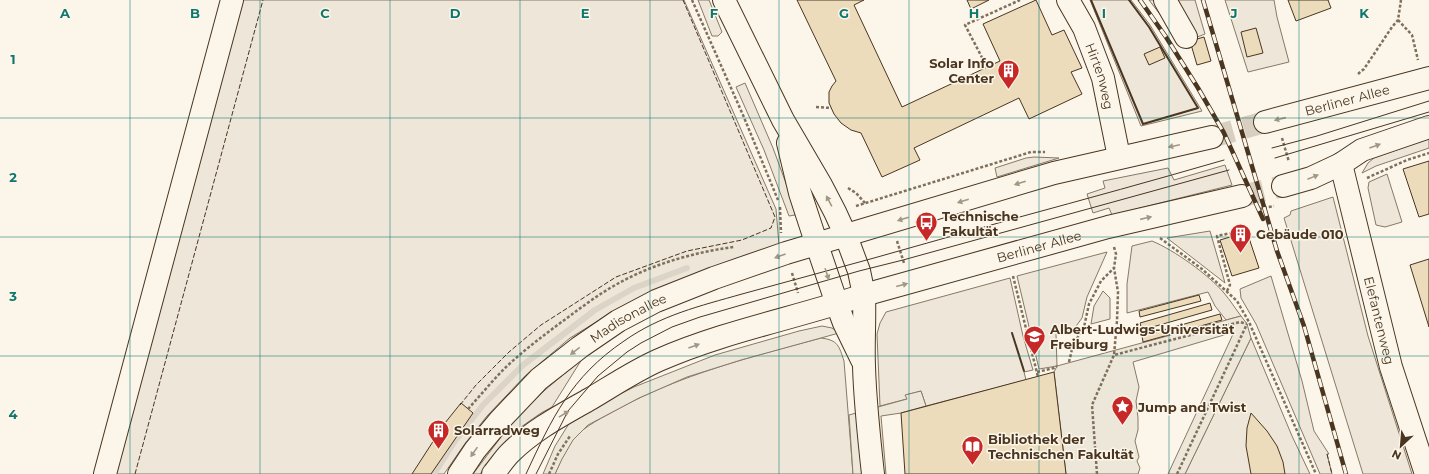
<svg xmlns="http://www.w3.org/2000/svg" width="1429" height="474" font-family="Montserrat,sans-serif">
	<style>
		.green { fill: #ede6d9; stroke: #887966 }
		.parking { fill: #ede7d9; stroke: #887966 }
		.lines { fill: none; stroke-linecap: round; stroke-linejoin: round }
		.stream { stroke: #dcd4c6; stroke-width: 6 }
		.building { fill: #ecdcbc; stroke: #4a3520 }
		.major-tunnel { stroke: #d8cfc1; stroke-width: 22; stroke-dasharray: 22 11; stroke-linecap: butt }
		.minor-casing { stroke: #4a3520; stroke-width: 24 }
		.major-casing { stroke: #4a3520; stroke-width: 24 }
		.path { stroke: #7f6f5c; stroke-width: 2.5; stroke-dasharray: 3 2; stroke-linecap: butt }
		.minor { stroke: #fbf6e9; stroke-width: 22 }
		.major { stroke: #fbf6e9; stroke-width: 22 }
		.tram { stroke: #4a3520; stroke-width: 1 }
		.rail-casing { stroke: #4a3520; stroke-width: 4.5 }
		.rail { stroke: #fbf6e9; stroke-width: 3; stroke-dasharray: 9; stroke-linecap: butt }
		.fence { stroke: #4a3520; stroke-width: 1; stroke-dasharray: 5 2; stroke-linecap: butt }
		.wall { stroke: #4a3520; stroke-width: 2 }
		.oneway { fill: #a29684 }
		.grid { fill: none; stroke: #0f766e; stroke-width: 1; stroke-opacity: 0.55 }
		.labels { text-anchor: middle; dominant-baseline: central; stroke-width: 3; stroke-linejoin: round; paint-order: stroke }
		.poi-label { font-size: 13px; font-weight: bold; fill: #4a3520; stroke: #fbf6e9; text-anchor: start }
		.street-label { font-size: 13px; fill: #4a3520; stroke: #fbf6e9 }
		.grid-label { font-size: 13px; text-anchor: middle; font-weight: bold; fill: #0f766e; stroke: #fbf6e9; stroke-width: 3; stroke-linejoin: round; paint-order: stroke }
	</style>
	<rect width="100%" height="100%" fill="#fbf6e9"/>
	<!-- green -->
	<g class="green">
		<path d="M243,0H684L776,209L779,245L701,272L652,291L611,313L570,338L525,376L487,416L464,445L444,474H115Z"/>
		<path d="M698,0H709L722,32L718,36H712Z"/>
		<path d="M1090,0H1131L1150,25L1202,111L1141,126Z"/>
		<path d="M1149,0H1195L1205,34L1182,43Z"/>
		<path d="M1225,0H1274L1277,17L1289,62L1248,72Z"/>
		<path d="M745,83L773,148L794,205L795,215L789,216L764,150L736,87Z"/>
		<path d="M1429,138V148L1376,166L1362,173L1368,163L1374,158Z"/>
		<path d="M1034,157L1059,158L997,177L995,168L1026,158Z"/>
		<path d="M1225,165L1232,185L1112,215L1109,208L1093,213L1087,194L1105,188L1103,181L1168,168L1174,180Z"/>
		<path d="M1387,174L1402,222L1385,227L1376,225L1368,188L1369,182Z"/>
		<path d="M1333,197L1368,336L1412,474H1363L1284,218L1290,215L1291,211Z"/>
		<path d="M1210,231L1225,283L1167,238Z"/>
		<path d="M1152,241C1174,250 1209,275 1224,293C1230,300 1235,308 1241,316L1226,320L1215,306L1208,292L1127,313V284L1132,246Z"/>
		<path d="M1107,252L1087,297L1082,318L1074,329L1056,334L1057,366L1039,369L1017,276Z"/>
		<path d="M1271,276L1302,381L1314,431L1329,454H1327L1332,474H1320L1256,324L1241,298L1240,289Z"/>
		<path d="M1010,278L1023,336L1033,370L1024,372L1026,380L926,406L921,391L906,395L907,399L880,406L877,334L880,323L886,312Z"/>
		<path d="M1103,291L1110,298V319L1091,324L1094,306Z"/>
		<path d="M821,338C838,340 839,346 844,361L853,474H555C560,463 565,449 573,439C586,425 602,418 618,409C682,374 751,357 821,338Z"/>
		<path d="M1251,338L1292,436L1310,474H1185Z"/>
		<path d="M582,359L552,407L541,413L521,427L502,446L480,474H473L517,416L545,390Z"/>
	</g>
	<!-- parking -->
	<g class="parking">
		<path d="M1241,316L1247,324L1251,338L1185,474H1168L1234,332L1133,362L1139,387L1136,401L1138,418V430L1135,441L1139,457L1137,461L1140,468L1138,474H1066L1054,372L1057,366Z"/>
		<path d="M822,326L832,328L839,333L741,360L687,377L639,398L588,425L573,440L562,459L555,474H543L555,446L570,422L594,407L634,387L715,355L799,331Z"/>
		<path d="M921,391L926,406L901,413L881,416L886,474H853L849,415L907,399L905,395Z"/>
	</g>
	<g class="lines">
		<!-- stream -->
		<path class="stream" d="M434,474L455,441L483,405L523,365L595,310L634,288L687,268"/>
	</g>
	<!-- building -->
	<g class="building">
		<path d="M797,0H864L854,5L902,107L1000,61L983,24L1036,0L1052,35L1064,30L1082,68L1071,72L1082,94L1029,119L1019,98L914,148L920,160L882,177L861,133L851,130L841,123L834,114L829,103V92L832,86L836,81Z"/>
		<path d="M967,0H989L971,9Z"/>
		<path d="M1288,0H1328L1331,8L1296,21Z"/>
		<path d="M1256,28L1263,53L1247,57L1241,32Z"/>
		<path d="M1204,37L1211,61L1197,65L1190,41Z"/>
		<path d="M1160,47L1165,58L1149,65L1144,54Z"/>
		<path d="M1429,161V214L1419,217L1403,169Z"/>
		<path d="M1247,232L1259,268L1232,276L1220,240Z"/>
		<path d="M1429,259V327L1410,265Z"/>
		<path d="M1199,295L1201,301L1140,317L1139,311Z"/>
		<path d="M1210,303L1212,310L1142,330L1140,323Z"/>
		<path d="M1220,314L1222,320L1143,342L1142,336Z"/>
		<path d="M1054,372L1066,474H905L901,413Z"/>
		<path d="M461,403L473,413L431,474H412L445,423Z"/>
		<path d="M1251,413L1267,431L1277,446L1283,462L1285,474H1251L1246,446L1247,428Z"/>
	</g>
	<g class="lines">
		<!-- major-tunnel -->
		<g class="major-tunnel">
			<path d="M1212,137L1265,122"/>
			<path d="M1242,196L1283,186"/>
		</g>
		<defs>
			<g id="minor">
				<path d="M724,0L783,120L821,185L835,212L846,236"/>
				<path id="s1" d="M1068,0L1084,28L1103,78L1119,157"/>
				<path d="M1165,0L1186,37"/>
				<path d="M788,143L800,193L817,245"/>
				<path id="s2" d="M1341,164L1391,367L1426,474"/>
				<path d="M864,295C865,319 863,342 864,366C865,402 869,438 873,474"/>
				<path d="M837,304L844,323L862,360"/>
				<path d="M105,474L232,0"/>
			</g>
			<g id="major">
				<path id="s3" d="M1265,122L1429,78"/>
				<path d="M1283,186L1311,178L1341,164L1362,150L1429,127"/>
				<path d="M846,236L859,271L864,295"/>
				<path d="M817,245L837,304"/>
				<path id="s4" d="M459,474L475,450L500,420L539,379L580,347L618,321L656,301L714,278L786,253L1054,173L1212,137"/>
				<path id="s5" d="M493,474C499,467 504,459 510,453C533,430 562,415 590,399C612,386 636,370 659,360C725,331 796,318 864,295L1108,227L1242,196"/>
			</g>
		</defs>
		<!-- minor casing -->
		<use href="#minor" class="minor-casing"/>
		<!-- major casing -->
		<use href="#major" class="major-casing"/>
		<!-- path -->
		<g class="path">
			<path d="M692,0L743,115L778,200"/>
			<path d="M1398,20L1412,35L1418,60"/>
			<path d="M987,67L965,25L1020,0"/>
			<path d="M1358,74L1364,69L1392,27L1398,20L1401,0"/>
			<path d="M816,107L831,108"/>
			<path d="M1282,138L1289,162"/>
			<path d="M1367,178L1407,160L1429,153"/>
			<path d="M848,188L856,193L865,203"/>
			<path d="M856,206L1031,152H1045"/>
			<path d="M780,207L781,233"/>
			<path d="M1259,209L1274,206"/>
			<path d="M1160,238L1202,269L1237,301L1249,322L1316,474"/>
			<path d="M897,241L904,263"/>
			<path d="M1114,247L1116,254L1114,268L1118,292L1117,321L1114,355"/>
			<path d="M792,273L798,293"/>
			<path d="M1013,276L1038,377"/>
			<path d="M1227,291L1230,285L1217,236L1231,233L1232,237"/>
			<path d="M1069,362L1073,345L1084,327L1089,304L1101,281L1114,268"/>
			<path d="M1037,372L1054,368L1057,366"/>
			<path d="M468,409C480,396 492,381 505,368C525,349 548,332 571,315C586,304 602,292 619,283C653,264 695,252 734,247"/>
			<path d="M549,474L558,454L570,436"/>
			<path d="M1097,474L1092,405L1114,355L1240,322L1247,324"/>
			<path d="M1177,474L1247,324"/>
		</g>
		<!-- minor -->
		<use href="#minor" class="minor"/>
		<!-- major -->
		<use href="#major" class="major"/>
		<!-- tram -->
		<g class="tram">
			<path d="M1272,148L1317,136L1429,101"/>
			<path d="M1275,158L1429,112"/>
			<path d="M526,474C552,418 571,377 624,341C661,315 700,306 742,294C786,282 830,270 874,258C921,245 969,231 1016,218C1086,199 1155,180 1224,160"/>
			<path d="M536,474L568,411L598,376L627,352L641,343L672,327L700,317L859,271L903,260L1229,170"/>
		</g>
		<defs>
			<g id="rail">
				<path d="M1140,0L1166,37L1198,88L1224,133L1263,219"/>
				<path d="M1203,0L1277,251L1304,326L1346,474"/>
			</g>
		</defs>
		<!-- rail casing -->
		<use href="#rail" class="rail-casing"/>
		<!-- rail -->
		<use href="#rail" class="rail"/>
		<!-- fence -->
		<g class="fence">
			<path d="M460,405L476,385L509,352L541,325L616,277L687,251L742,240L771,228L775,217L683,0"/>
			<path d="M1327,454L1332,474"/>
			<path d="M135,474L263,0"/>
		</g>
		<!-- wall -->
		<g class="wall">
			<path d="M1091,0L1143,124L1198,108L1149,27L1129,0"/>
			<path d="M1012,333L1024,371"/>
		</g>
	</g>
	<!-- one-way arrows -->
	<defs><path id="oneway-solid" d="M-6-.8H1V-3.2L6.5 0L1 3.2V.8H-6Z"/></defs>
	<g class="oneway">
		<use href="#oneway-solid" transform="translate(1280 119) rotate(167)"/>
		<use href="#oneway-solid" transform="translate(1174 146) rotate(168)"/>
		<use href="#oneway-solid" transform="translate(1375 146) rotate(-20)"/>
		<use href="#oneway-solid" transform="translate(1313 177) rotate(-22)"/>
		<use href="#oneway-solid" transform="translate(1020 183) rotate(163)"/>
		<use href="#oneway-solid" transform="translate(829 201) rotate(-118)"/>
		<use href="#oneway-solid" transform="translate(963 201) rotate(163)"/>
		<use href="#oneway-solid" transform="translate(1146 218) rotate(-13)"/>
		<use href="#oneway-solid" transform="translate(903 219) rotate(163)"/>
		<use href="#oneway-solid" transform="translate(780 256) rotate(160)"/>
		<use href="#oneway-solid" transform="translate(827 274) rotate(71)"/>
		<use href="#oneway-solid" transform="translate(902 285) rotate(-15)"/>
		<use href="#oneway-solid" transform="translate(694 346) rotate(-20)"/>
		<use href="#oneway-solid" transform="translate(575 351) rotate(142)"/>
		<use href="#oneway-solid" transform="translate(564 414) rotate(-31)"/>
		<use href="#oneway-solid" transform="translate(474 452) rotate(125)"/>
	</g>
	<!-- grid -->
	<path class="grid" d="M130,0V474M260,0V474M390,0V474M520,0V474M650,0V474M779,0V474M909,0V474M1039,0V474M1169,0V474M1299,0V474M0,118H1429M0,237H1429M0,356H1429"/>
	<!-- icons -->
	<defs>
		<symbol id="building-pin" viewBox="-11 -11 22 30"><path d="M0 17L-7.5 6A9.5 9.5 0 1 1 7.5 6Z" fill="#c62828" stroke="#fbf6e9"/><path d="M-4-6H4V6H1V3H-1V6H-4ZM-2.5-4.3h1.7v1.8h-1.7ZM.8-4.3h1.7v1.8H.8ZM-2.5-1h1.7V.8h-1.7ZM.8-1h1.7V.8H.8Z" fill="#fff"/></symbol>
		<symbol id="bus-pin" viewBox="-11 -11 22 30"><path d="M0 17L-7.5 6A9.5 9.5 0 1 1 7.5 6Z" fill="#c62828" stroke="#fbf6e9"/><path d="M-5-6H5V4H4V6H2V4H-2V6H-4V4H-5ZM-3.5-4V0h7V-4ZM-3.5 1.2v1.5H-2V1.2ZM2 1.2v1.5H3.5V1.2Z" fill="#fff"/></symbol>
		<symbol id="university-pin" viewBox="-11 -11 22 30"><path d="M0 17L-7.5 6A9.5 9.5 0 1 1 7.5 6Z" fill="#c62828" stroke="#fbf6e9"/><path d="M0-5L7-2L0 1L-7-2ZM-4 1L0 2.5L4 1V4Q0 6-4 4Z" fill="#fff"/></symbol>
		<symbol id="sight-pin" viewBox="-11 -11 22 30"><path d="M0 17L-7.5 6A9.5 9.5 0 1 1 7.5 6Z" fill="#c62828" stroke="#fbf6e9"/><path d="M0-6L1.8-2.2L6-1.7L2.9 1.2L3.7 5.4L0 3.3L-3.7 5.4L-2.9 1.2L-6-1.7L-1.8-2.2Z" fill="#fff"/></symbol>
		<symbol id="library-pin" viewBox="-11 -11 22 30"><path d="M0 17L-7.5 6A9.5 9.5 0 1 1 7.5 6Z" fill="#c62828" stroke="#fbf6e9"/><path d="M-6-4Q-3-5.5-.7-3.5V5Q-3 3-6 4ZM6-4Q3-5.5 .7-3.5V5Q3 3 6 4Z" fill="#fff"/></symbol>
	</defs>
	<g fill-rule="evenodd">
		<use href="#building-pin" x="996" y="58" width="25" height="34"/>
		<use href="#bus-pin" x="914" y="210" width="25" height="34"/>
		<use href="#building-pin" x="1228" y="222" width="25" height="34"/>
		<use href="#university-pin" x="1022" y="324" width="25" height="34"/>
		<use href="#sight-pin" x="1110" y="394" width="25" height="34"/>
		<use href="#building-pin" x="426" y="418" width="25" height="34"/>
		<use href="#library-pin" x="960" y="434" width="25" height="34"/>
	</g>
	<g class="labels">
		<!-- poi labels -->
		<g class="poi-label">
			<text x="994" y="63" text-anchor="end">Solar Info<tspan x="994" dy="15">Center</tspan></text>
			<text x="942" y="216">Technische<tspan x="942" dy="15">Fakultät</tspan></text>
			<text x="1256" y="234">Gebäude 010</text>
			<text x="1050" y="329">Albert-Ludwigs-Universität<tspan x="1050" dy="15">Freiburg</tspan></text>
			<text x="1138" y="407">Jump and Twist</text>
			<text x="454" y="430">Solarradweg</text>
			<text x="988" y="439">Bibliothek der<tspan x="988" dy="15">Technischen Fakultät</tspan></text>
		</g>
		<!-- street labels -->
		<g class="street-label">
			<text stroke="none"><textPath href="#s1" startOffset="83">Hirtenweg</textPath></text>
			<text stroke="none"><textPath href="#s3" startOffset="85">Berliner Allee</textPath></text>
			<text stroke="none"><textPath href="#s5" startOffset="600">Berliner Allee</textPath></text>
			<text stroke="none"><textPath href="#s4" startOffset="233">Madisonallee</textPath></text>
			<text stroke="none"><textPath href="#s2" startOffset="161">Elefantenweg</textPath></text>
		</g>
	</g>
	<g class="grid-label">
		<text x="65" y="18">A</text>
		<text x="195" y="18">B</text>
		<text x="325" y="18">C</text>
		<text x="455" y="18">D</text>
		<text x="585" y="18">E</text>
		<text x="714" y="18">F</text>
		<text x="844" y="18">G</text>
		<text x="974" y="18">H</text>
		<text x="1104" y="18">I</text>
		<text x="1234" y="18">J</text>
		<text x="1364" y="18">K</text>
		<text x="13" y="64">1</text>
		<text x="13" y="182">2</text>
		<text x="13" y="301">3</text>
		<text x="13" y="419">4</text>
	</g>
	<!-- north arrow -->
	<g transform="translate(1401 446) rotate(206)" stroke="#fbf6e9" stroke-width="3" paint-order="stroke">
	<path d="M0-3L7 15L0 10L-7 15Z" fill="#4a3520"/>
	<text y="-6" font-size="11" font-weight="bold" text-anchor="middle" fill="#4a3520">N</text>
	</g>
</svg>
